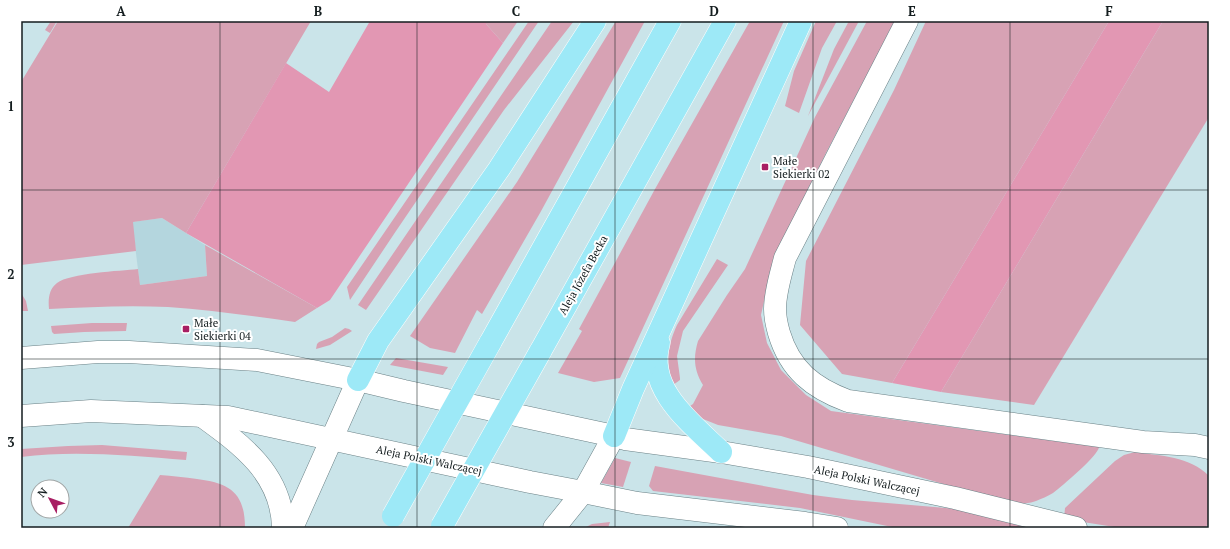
<svg xmlns="http://www.w3.org/2000/svg" width="1230" height="549" font-family="'PT Serif',serif">
	<style>
		.built { fill: #b4d6de }
		.green { fill: #d7a2b4 }
		.forest { fill: #e297b3 }
		.lines { fill: none; stroke-linecap: round; stroke-linejoin: round }
		.tertiary-casing { stroke: #6a8186; stroke-width: 23 }
		.secondary-casing { stroke: #6a8186; stroke-width: 23 }
		.primary-casing { stroke: #fff; stroke-width: 23 }
		.tertiary { stroke: #fff; stroke-width: 22 }
		.secondary { stroke: #fff; stroke-width: 22 }
		.primary { stroke: #9de9f7; stroke-width: 22 }
		.primary-bridge-casing { stroke: #fff; stroke-width: 23; stroke-linecap: butt }
		.primary-bridge { stroke: #9de9f7; stroke-width: 22 }
		.grid { fill: none; stroke: #141d1f; stroke-width: 1; stroke-opacity: 0.55 }
		.poi-dot { fill: #a81e63; stroke: #fff; stroke-width: 1.5 }
		.labels { text-anchor: middle; dominant-baseline: central; stroke-width: 4; stroke-linejoin: round; paint-order: stroke }
		.poi-label { font-size: 11px; fill: #141d1f; stroke: #fff; text-anchor: start }
		.street-label { font-size: 11px; fill: #141d1f; stroke: #fff }
		.neatline { fill: none; stroke: #141d1f; stroke-width: 1.5 }
		.grid-label { font-size: 13px; text-anchor: middle; font-weight: bold; fill: #141d1f }
	</style>
	<rect width="100%" height="100%" fill="#cae4e9"/>
	<!-- built -->
	<path class="built" d="M162,218L205,245L207,276L140,285L132,222Z"/>
	<!-- green -->
	<g class="green">
		<path d="M51,21H57L50,33L45,30Z"/>
		<path d="M58,21H311L186,233L162,218L133,222L136,251L21,265V82Z"/>
		<path d="M486,21H518L503,43L486,24Z"/>
		<path d="M529,21H539L396,231L350,300L347,287Z"/>
		<path d="M552,21H574L504,110L366,310L358,305Z"/>
		<path d="M616,21H645L540,213L482,314L477,310L455,353L430,348L410,336L517,182Z"/>
		<path d="M750,21H784L620,378L594,382L558,373L582,331L579,329L655,189Z"/>
		<path d="M816,21H837L822,48L799,113L785,106L794,71Z"/>
		<path d="M849,21H859L808,116L834,49Z"/>
		<path d="M867,21H895L826,153L777,252L766,292L761,315L767,343L781,370L806,395L831,411L1099,447C1098,456 1062,486 1053,493C1048,496 1041,499 1036,501C1028,504 1019,504 1011,504L781,436L718,425L703,419L687,408L693,404L703,385C694,370 693,358 698,341L727,295L745,269L815,117Z"/>
		<path d="M926,21H1109L892,383L842,374L800,325L806,261L894,90Z"/>
		<path d="M1163,21H1209V117L1034,405L941,392Z"/>
		<path d="M205,245L317,308L295,322C253,316 210,310 168,307C128,305 88,307 49,309C48,299 49,289 57,283C70,273 120,271 138,269L140,285L207,276Z"/>
		<path d="M717,259L728,265L683,331L677,356L680,378V380L673,385C666,362 667,347 677,325Z"/>
		<path d="M21,293L26,301L28,311H21Z"/>
		<path d="M92,323H127L126,331L84,332L54,334L52,332L51,326Z"/>
		<path d="M345,328L349,329L352,331L330,345L316,349L317,344L319,342L332,337Z"/>
		<path d="M396,358L448,367L443,375L390,365Z"/>
		<path d="M102,445L187,452L186,460C132,456 76,450 21,457V449L68,446Z"/>
		<path d="M1135,452C1160,456 1190,456 1209,476V523L1205,528H1121L1064,519L1065,508L1115,461L1124,455Z"/>
		<path d="M615,458L631,462L623,487L601,483Z"/>
		<path d="M655,466L813,495L852,500L946,508L976,512L1036,528H897L800,508L653,491L649,486Z"/>
		<path d="M160,475C172,476 185,477 197,479C230,483 245,493 245,528H128Z"/>
		<path d="M610,522L608,528H584L592,524Z"/>
	</g>
	<!-- forest -->
	<g class="forest">
		<path d="M370,21H486V24L503,43L330,300L317,308L186,233L286,63L329,92Z"/>
		<path d="M1109,21H1163L941,392L892,383Z"/>
	</g>
	<g class="lines">
		<defs>
			<g id="tertiary">
				<path d="M907,21L785,258C781,274 775,292 775,309C775,317 777,326 779,333C790,370 813,388 848,401L1143,442L1195,445L1209,448"/>
				<path d="M614,436L625,439L721,452L808,467L955,498L1076,528"/>
				<path d="M583,492L637,503L805,523L837,528"/>
			</g>
			<g id="secondary">
				<path d="M21,358L98,352H129L257,360L358,380L404,391L614,436L583,492L554,528"/>
				<path d="M21,416L91,411L228,417L530,482L583,492"/>
				<path d="M202,416C242,445 282,474 283,528"/>
				<path d="M292,528L358,380"/>
			</g>
			<g id="primary">
				<path d="M490,343L670,21"/>
				<path d="M659,343C645,389 692,424 721,452"/>
				<path d="M540,352L725,21"/>
				<path d="M358,380L378,341L499,169L595,21"/>
				<path d="M614,436L633,389L801,21"/>
			</g>
		</defs>
		<!-- tertiary casing -->
		<use href="#tertiary" class="tertiary-casing"/>
		<!-- secondary casing -->
		<use href="#secondary" class="secondary-casing"/>
		<!-- primary casing -->
		<use href="#primary" class="primary-casing"/>
		<!-- tertiary -->
		<use href="#tertiary" class="tertiary"/>
		<!-- secondary -->
		<use href="#secondary" class="secondary"/>
		<!-- primary -->
		<use href="#primary" class="primary"/>
		<defs>
			<g id="primary-bridge">
				<path d="M393,516L490,343"/>
				<path d="M442,526L540,352"/>
			</g>
		</defs>
		<!-- primary-bridge casing -->
		<use href="#primary-bridge" class="primary-bridge-casing"/>
		<!-- primary-bridge -->
		<use href="#primary-bridge" class="primary-bridge"/>
	</g>
	<!-- grid -->
	<path class="grid" d="M220,21V528M417,21V528M615,21V528M813,21V528M1010,21V528M21,190H1209M21,359H1209"/>
	<!-- markers -->
	<g class="poi-dot">
		<rect x="761" y="163" width="8" height="8" rx="2"/>
		<rect x="182" y="325" width="8" height="8" rx="2"/>
	</g>
	<g class="labels">
		<!-- poi labels -->
		<g class="poi-label">
			<text x="773" y="161">Małe<tspan x="773" dy="13">Siekierki 02</tspan></text>
			<text x="194" y="323">Małe<tspan x="194" dy="13">Siekierki 04</tspan></text>
		</g>
		<!-- street labels -->
		<g class="street-label">
			<text transform="translate(583 275) rotate(-61)">Aleja Józefa Becka</text>
			<text transform="translate(429 460) rotate(12)">Aleja Polski Walczącej</text>
			<text transform="translate(867 480) rotate(12)">Aleja Polski Walczącej</text>
		</g>
	</g>
	<!-- border -->
	<rect width="1230" height="549" fill="none" stroke="#ffffff" stroke-width="44"/>
	<!-- north arrow -->
	<g transform="translate(50 499) rotate(311)"><circle r="19" fill="#ffffff" stroke="#a1a5a5"/>
	<path d="M0-3L7 15L0 10L-7 15Z" fill="#a81e63"/>
	<text y="-6" font-size="11" font-weight="bold" text-anchor="middle" fill="#141d1f">N</text>
	</g>
	<rect x="22" y="22" width="1186" height="505" class="neatline"/>
	<g class="grid-label">
		<text x="121" y="16">A</text>
		<text x="318" y="16">B</text>
		<text x="516" y="16">C</text>
		<text x="714" y="16">D</text>
		<text x="912" y="16">E</text>
		<text x="1109" y="16">F</text>
		<text x="11" y="111">1</text>
		<text x="11" y="279">2</text>
		<text x="11" y="447">3</text>
	</g>
</svg>
